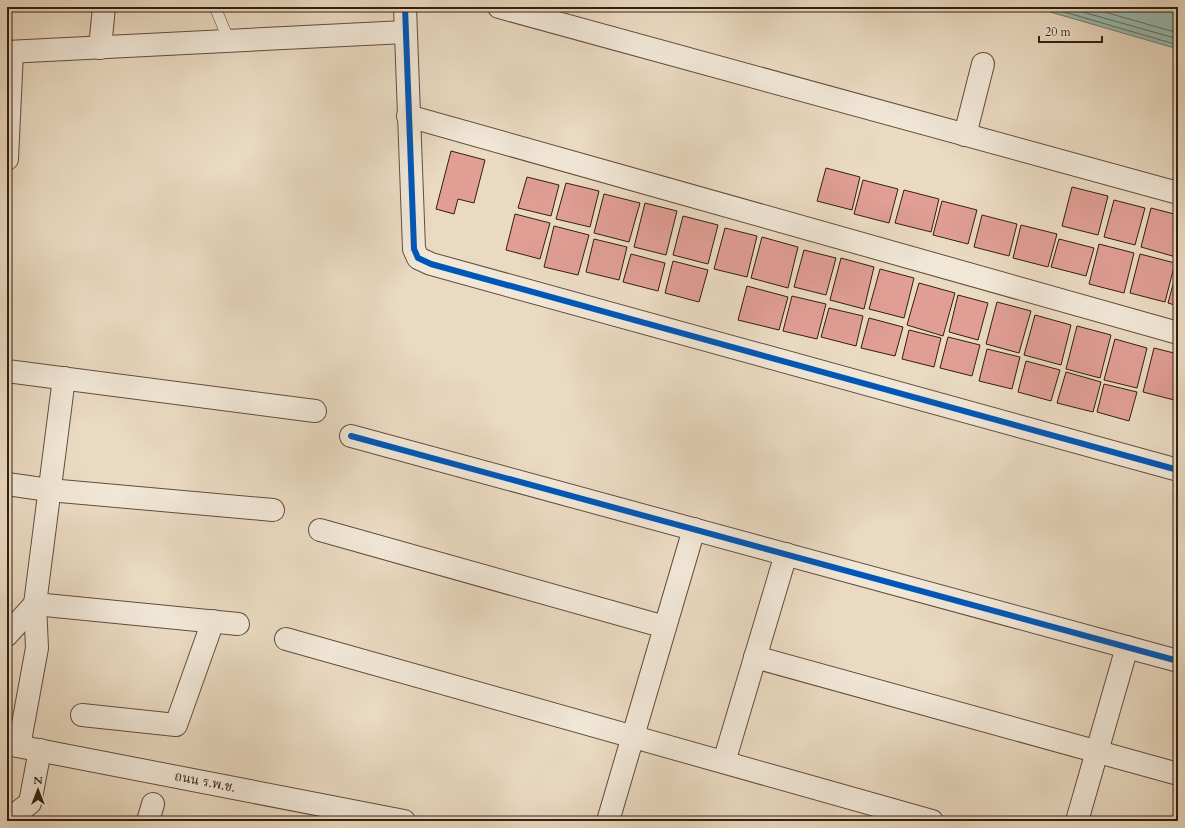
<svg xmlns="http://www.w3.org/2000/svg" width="1185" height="828" font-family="Cardo,'Noto Serif Thai',serif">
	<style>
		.water { fill: #98bbaf; stroke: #707c6f }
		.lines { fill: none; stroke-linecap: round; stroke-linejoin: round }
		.shore { stroke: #666c60; stroke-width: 1 }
		.building { fill: #e09e95; stroke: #341e10 }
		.service-casing { stroke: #624d3c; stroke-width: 12 }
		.minor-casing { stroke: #624d3c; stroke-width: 24 }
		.service { stroke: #f1e7d7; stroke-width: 11 }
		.minor { stroke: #f1e7d7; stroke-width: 22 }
		.cycleway-casing { stroke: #f1e7d7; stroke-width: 8 }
		.cycleway { stroke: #0057b8; stroke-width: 6 }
		.labels { text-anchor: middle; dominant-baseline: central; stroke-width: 3.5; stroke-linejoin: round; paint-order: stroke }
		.street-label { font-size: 13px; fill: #341e10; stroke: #f1e7d7 }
	</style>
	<rect width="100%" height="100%" fill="#eadac2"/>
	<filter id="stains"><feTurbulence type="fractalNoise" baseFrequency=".005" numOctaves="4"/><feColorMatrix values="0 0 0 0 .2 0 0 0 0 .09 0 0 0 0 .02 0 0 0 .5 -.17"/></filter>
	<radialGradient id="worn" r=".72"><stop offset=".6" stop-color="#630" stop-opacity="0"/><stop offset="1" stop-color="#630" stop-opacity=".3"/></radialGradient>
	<!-- water -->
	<path class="water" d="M1033,7H1178V49Z"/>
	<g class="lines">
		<!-- shore -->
		<g class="shore">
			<path d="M1047,7L1178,45"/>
			<path d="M1065,7L1178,39"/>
			<path d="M1087,7L1178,33"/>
		</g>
	</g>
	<!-- building -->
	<g class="building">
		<path d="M451,151L485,160L474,203L458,199L454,214L436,209Z"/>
		<path d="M826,168L860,177L852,210L817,201Z"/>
		<path d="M527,177L559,185L551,216L518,208Z"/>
		<path d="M863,180L898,189L889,223L854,214Z"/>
		<path d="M566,183L599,191L590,227L556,219Z"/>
		<path d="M1072,187L1108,196L1098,235L1062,226Z"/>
		<path d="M904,190L939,199L931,232L895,223Z"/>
		<path d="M604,194L640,203L629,242L594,233Z"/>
		<path d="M1114,200L1145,208L1135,245L1104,237Z"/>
		<path d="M942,201L977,210L968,244L933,235Z"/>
		<path d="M645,203L677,211L666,255L634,247Z"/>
		<path d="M1151,208L1178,215V248L1176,257L1141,247Z"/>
		<path d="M515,214L550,223L540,259L506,250Z"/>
		<path d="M982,215L1017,224L1009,256L974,247Z"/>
		<path d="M683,216L718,225L708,264L673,255Z"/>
		<path d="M1021,225L1057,234L1048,267L1013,258Z"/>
		<path d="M554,226L589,235L578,275L544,267Z"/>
		<path d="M725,228L757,236L747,277L714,269Z"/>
		<path d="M762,237L798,247L788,288L751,278Z"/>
		<path d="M594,239L627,247L619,280L586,272Z"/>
		<path d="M1059,239L1094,248L1086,276L1051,267Z"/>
		<path d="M1099,244L1134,253L1124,293L1089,284Z"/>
		<path d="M804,250L836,258L826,295L794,287Z"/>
		<path d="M631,254L665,263L658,291L623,282Z"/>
		<path d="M1140,254L1175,263L1165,302L1130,293Z"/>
		<path d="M841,258L874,267L864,309L830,300Z"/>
		<path d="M673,261L708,270L699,302L665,293Z"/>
		<path d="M1178,266V306L1168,303Z"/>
		<path d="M880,269L914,278L904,318L869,309Z"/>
		<path d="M919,283L955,293L943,336L907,325Z"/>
		<path d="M747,286L788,297L779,330L738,320Z"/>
		<path d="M958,295L988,303L978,340L949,332Z"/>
		<path d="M792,296L826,304L817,339L783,331Z"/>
		<path d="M997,302L1031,311L1019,353L986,344Z"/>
		<path d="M829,308L863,316L856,346L821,337Z"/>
		<path d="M1035,315L1071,325L1061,365L1024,355Z"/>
		<path d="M869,318L903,327L895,356L861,348Z"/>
		<path d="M1077,326L1111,335L1100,378L1066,369Z"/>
		<path d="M909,330L941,338L934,367L902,359Z"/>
		<path d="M948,337L980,345L972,376L940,368Z"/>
		<path d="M1115,339L1147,348L1137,388L1104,380Z"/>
		<path d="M1154,348L1178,354V401L1143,392Z"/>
		<path d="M987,349L1020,357L1012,389L979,381Z"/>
		<path d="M1026,361L1060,370L1051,401L1018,392Z"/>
		<path d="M1066,372L1101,382L1093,412L1057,403Z"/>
		<path d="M1104,384L1137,392L1129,421L1097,412Z"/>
	</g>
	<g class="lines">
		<defs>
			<path id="service" d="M215,7L229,41"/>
			<g id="minor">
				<path d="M405,7L414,249L418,258L431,264L1178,470"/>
				<path d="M499,7L1178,193"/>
				<path d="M100,48L104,7"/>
				<path d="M7,52L405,32"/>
				<path d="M408,116L1178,333"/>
				<path d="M965,135L983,64"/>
				<path d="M7,159L12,52"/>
				<path d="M7,371L315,411"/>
				<path d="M64,378L35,604L238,624"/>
				<path d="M351,436L1178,661"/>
				<path d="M7,484L49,490L273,510"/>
				<path d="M320,530L665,627"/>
				<path d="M7,635L35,604L37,648L19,746"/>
				<path d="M286,639L932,821"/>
				<path d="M755,657L1178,774"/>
				<path d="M82,715L176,725L213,621"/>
				<path d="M7,744L404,821"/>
				<path d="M724,762L786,554"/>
				<path d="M10,818L30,803L40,750"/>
				<path d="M148,821L153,804"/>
				<path d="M608,821L694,529"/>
				<path d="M1077,821L1127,647"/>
			</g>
		</defs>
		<!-- service casing -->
		<use href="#service" class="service-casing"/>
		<!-- minor casing -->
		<use href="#minor" class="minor-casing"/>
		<!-- service -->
		<use href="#service" class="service"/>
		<!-- minor -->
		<use href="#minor" class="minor"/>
		<defs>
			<g id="cycleway">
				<path d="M405,7L414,249L418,258L431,264L1178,470"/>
				<path d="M351,436L1178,661"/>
			</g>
		</defs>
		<!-- cycleway casing -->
		<use href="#cycleway" class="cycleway-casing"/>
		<!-- cycleway -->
		<use href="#cycleway" class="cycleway"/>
	</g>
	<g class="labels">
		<!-- street labels -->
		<g class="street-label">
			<text transform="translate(205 782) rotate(11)">ถนน ร.พ.ช.</text>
		</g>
	</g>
	<!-- margin -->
	<rect width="1185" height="828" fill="none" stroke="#eadac2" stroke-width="24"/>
	<rect x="8" y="8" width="1169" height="812" fill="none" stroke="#341e10" stroke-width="2"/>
	<rect x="12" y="12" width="1161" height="804" fill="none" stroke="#341e10"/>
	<!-- north arrow -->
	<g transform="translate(38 790)" stroke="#f1e7d7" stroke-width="3" paint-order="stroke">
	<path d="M0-3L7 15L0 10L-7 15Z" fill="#341e10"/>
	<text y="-6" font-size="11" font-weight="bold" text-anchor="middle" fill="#341e10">N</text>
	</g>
	<!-- scale -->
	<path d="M1039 36v6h63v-6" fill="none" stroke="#341e10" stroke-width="2"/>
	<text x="1045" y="36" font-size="12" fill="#341e10" stroke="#f1e7d7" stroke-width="3" paint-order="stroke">20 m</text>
	<rect width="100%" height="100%" filter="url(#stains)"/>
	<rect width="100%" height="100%" fill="url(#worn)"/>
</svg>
